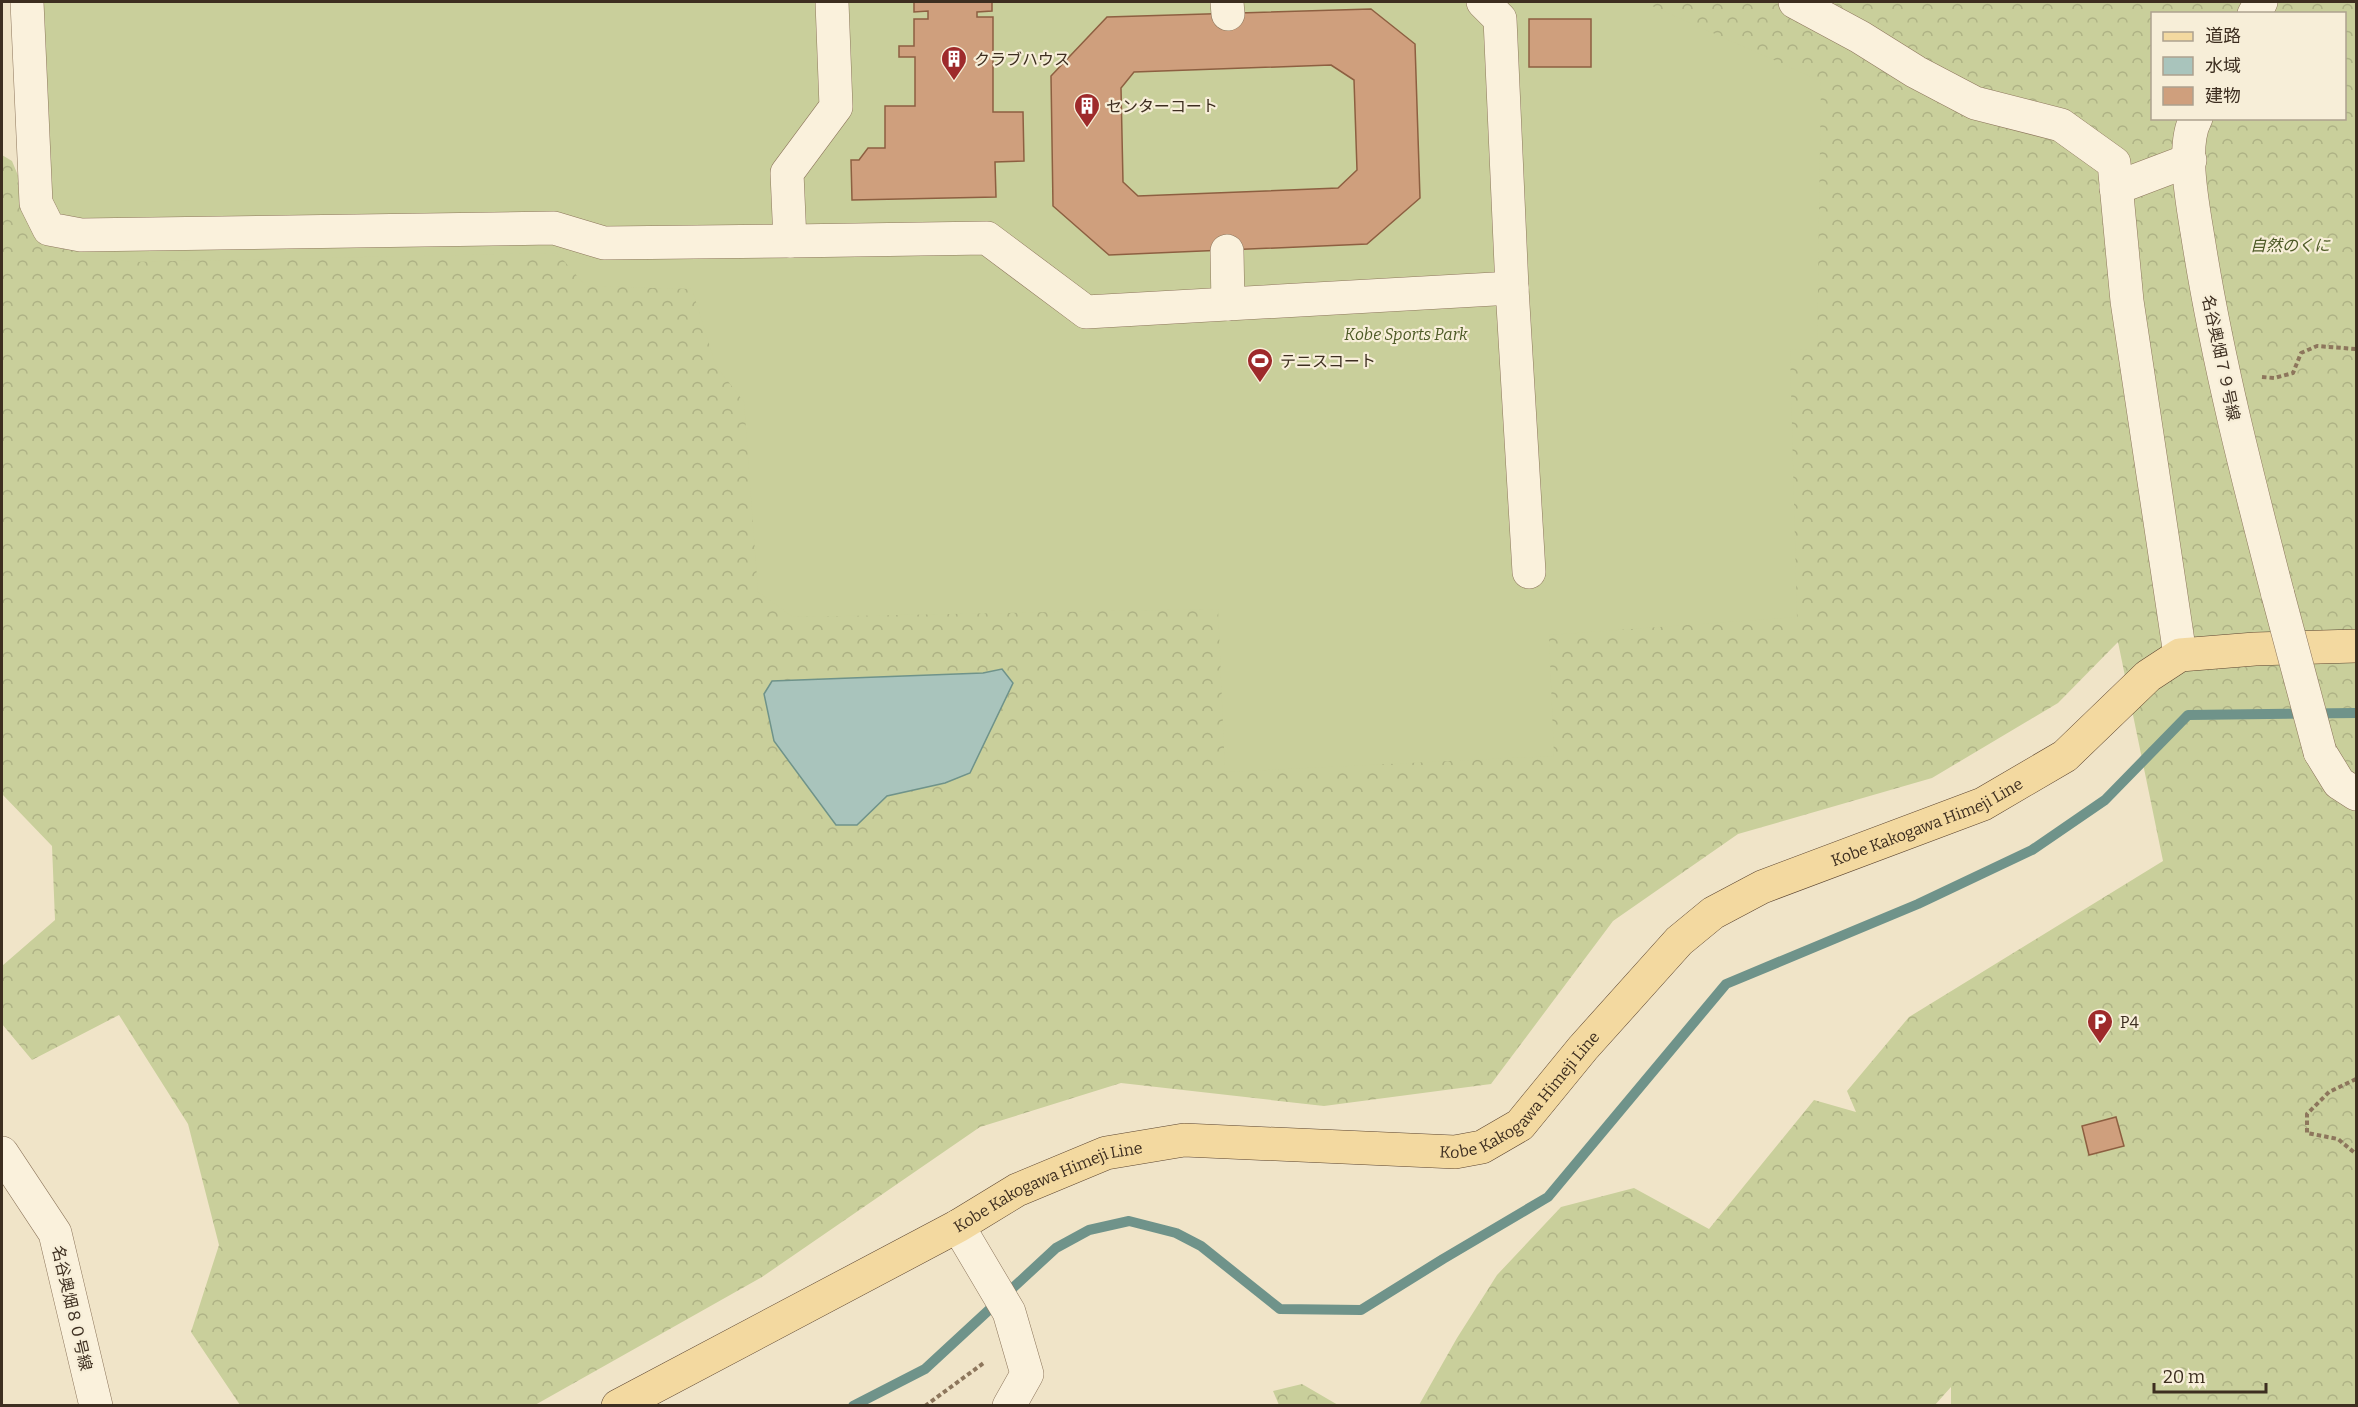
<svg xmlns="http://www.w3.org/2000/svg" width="2358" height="1407" font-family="Bitter,'Noto Sans JP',serif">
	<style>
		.forest { fill: url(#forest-crowns); fill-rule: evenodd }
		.pitch { fill: #c9cf9b }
		.water { fill: #a9c4bc; stroke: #6f938a; stroke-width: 1.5 }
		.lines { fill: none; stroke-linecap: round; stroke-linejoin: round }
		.stream { stroke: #6f938a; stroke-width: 10 }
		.building { fill: #cf9f7d; stroke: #8d5f41; stroke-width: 1.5; fill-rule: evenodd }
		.minor-casing { stroke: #8d765c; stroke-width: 34 }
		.major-casing { stroke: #5b4430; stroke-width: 34 }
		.path { stroke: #8d765c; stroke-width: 4; stroke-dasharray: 4.5 3; stroke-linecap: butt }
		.minor { stroke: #faf1dc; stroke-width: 33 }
		.major { stroke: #f3d9a0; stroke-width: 33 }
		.minor-bridge-casing { stroke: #8d765c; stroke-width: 34; stroke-linecap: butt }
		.minor-bridge { stroke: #faf1dc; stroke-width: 33 }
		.labels { text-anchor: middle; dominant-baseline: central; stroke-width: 4.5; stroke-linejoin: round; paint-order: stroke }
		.poi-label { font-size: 16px; fill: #3d2e20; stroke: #f7eed8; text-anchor: start }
		.park-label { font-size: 16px; font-style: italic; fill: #4d5a26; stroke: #f7eed8 }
		.street-label { font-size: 16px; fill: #3d2e20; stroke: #f7eed8 }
	</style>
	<defs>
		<pattern id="forest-crowns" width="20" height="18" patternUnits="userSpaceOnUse" patternTransform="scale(1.5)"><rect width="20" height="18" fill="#c9cf9b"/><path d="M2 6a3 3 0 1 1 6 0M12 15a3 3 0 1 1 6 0" fill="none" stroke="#aeb285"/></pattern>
	</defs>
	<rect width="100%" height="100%" fill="#f0e4c8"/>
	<!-- forest -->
	<g class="forest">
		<path d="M14,2H2356V1405L1951,1406V1387L1934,1406L1419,1405L1457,1338L1497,1275L1561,1207L1634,1188L1709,1229L1814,1100L1856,1112L1847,1091L1909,1017L2163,861L2118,642L2058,703L1932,778L1738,834L1613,921L1491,1084L1324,1106L1121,1083L980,1127L762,1277L535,1405H240L191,1332L219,1245L188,1124L119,1015L32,1060L2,1024V966L55,920L52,846L2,794V155L12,161L24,190ZM2152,14H2344V118H2152Z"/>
		<path d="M1302,1384L1338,1405H1279L1273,1391Z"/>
	</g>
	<!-- pitch -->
	<path class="pitch" d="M14,2H1643L1821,81L1817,349L1790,350L1797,617L1549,635L1554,756L1225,772L1218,609L793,617L758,592L744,402L716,366L692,289L586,286L557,253L129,262L55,244L34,237L26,214Z"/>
	<!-- water -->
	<path class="water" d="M1002,669L1013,683L970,773L945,783L887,796L857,825H836L774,741L764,694L772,681L983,673Z"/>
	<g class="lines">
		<!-- stream -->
		<path class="stream" d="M853,1406L925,1369L1056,1248L1089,1230L1129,1221L1176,1233L1201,1246L1280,1309L1361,1310L1443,1259L1548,1197L1726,984L1918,904L2032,850L2105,800L2188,715L2356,713"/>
	</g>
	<!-- building -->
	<g class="building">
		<path d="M914,2H992V11L977,12V17H993V112H1023L1024,161L995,162L996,197L852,200L851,160H859L868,148H885V106H915V57H899V46H914V19H928V11L914,12Z"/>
		<path d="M1371,9L1415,44L1420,198L1367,244L1109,255L1053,206L1051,76L1107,17ZM1331,65L1354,80L1357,170L1338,188L1138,196L1123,182L1121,88L1134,72Z"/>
		<rect x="1529" y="19" width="62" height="48"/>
		<path d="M2116,1117L2124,1146L2089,1155L2082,1126Z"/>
	</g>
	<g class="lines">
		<defs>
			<g id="minor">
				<path d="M27,2L36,203L49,229L81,235L554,228L604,243L790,241L787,173L836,107L832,2"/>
				<path d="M1227,2L1228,14"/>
				<path d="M1795,2L1860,37L1916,72L1975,103L2061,125L2114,163L2127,301L2180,655"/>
				<path d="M2254,14L2261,2"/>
				<path d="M2196,118C2180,147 2194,211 2199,244C2218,363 2248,479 2278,595"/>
				<path d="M2116,188L2190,160"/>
				<path d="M790,241L987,238L1086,312L1512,288L1500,19L1483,2"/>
				<path d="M1227,251L1228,304"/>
				<path d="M1512,288L1529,572"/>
				<path d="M2320,752L2339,783L2356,794"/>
				<path d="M2,1153L55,1233L96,1406"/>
				<path d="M958,1226L1009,1312L1027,1374L1009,1406"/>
			</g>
			<g id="major">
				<path id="s1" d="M618,1406L958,1226L1017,1190L1106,1153L1184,1140L1455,1152L1482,1147L1520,1125L1583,1048L1679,941L1713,913L1762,887L1983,804L2065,756L2148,676L2180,655L2255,649L2356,646"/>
			</g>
		</defs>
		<!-- minor casing -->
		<use href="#minor" class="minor-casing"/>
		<!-- major casing -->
		<use href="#major" class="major-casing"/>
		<!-- path -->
		<g class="path">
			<path d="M2262,377L2274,378L2293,373L2301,353L2317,346L2356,349"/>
			<path d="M2356,1079L2329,1092L2307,1114V1133L2338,1139L2356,1154"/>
			<path d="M925,1406L985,1362"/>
		</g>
		<!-- minor -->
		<use href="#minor" class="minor"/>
		<!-- major -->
		<use href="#major" class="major"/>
		<defs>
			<path id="minor-bridge" d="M2278,595L2320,752"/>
		</defs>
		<!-- minor-bridge casing -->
		<use href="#minor-bridge" class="minor-bridge-casing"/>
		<!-- minor-bridge -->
		<use href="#minor-bridge" class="minor-bridge"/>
	</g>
	<!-- icons -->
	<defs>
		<symbol id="building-pin" viewBox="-11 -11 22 30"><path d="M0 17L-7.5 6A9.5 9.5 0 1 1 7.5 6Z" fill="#9e2a2b" stroke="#f7eed8"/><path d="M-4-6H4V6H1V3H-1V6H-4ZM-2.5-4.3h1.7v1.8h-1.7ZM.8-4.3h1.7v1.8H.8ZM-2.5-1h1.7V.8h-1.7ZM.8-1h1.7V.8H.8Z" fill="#fff"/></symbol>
		<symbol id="stadium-pin" viewBox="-11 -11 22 30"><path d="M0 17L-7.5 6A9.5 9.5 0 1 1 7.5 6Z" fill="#9e2a2b" stroke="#f7eed8"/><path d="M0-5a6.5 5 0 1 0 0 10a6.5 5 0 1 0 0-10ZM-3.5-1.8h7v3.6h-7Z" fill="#fff"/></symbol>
		<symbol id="parking-pin" viewBox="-11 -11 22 30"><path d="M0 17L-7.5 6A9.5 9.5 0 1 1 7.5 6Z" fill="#9e2a2b" stroke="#f7eed8"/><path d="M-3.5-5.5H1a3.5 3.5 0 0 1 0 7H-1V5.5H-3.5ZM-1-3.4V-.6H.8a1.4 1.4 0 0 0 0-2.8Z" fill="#fff"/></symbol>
	</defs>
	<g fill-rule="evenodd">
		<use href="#building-pin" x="939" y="44" width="30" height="40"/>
		<use href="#building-pin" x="1072" y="91" width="30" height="40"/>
		<use href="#stadium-pin" x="1245" y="346" width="30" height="40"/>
		<use href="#parking-pin" x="2085" y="1007" width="30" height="40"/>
	</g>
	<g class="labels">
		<!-- poi labels -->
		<g class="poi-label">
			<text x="974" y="59">クラブハウス</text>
			<text x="1106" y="106">センターコート</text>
			<text x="1280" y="361">テニスコート</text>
			<text x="2120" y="1022">P4</text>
		</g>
		<!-- park labels -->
		<g class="park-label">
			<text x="2290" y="245">自然のくに</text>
			<text x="1406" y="334">Kobe Sports Park</text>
		</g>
		<!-- street labels -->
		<g class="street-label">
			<text transform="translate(2221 358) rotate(78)">名谷奥畑７９号線</text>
			<text stroke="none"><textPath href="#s1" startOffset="1492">Kobe Kakogawa Himeji Line</textPath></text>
			<text stroke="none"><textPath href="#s1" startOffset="988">Kobe Kakogawa Himeji Line</textPath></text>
			<text stroke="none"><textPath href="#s1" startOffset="484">Kobe Kakogawa Himeji Line</textPath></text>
			<text transform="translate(72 1308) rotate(77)">名谷奥畑８０号線</text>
		</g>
	</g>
	<!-- border -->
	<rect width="2358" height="1407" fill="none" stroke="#3d2e20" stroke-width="6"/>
	<!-- legend -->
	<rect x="2151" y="12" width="195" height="108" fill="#f7eed8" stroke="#ada18e" stroke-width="1.5"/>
	<rect x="2163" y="32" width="30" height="9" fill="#f3d9a0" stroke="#ada18e" stroke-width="1.5"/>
	<text x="2205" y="42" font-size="18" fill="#3d2e20">道路</text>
	<rect x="2163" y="57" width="30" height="18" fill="#a9c4bc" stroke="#ada18e" stroke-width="1.5"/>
	<text x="2205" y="72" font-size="18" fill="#3d2e20">水域</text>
	<rect x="2163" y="87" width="30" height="18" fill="#cf9f7d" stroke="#ada18e" stroke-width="1.5"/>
	<text x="2205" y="102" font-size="18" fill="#3d2e20">建物</text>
	<!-- scale -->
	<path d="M2154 1383v9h112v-9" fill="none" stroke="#3d2e20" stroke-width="3"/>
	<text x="2163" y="1383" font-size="18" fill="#3d2e20" stroke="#f7eed8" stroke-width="4.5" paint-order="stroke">20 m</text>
</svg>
